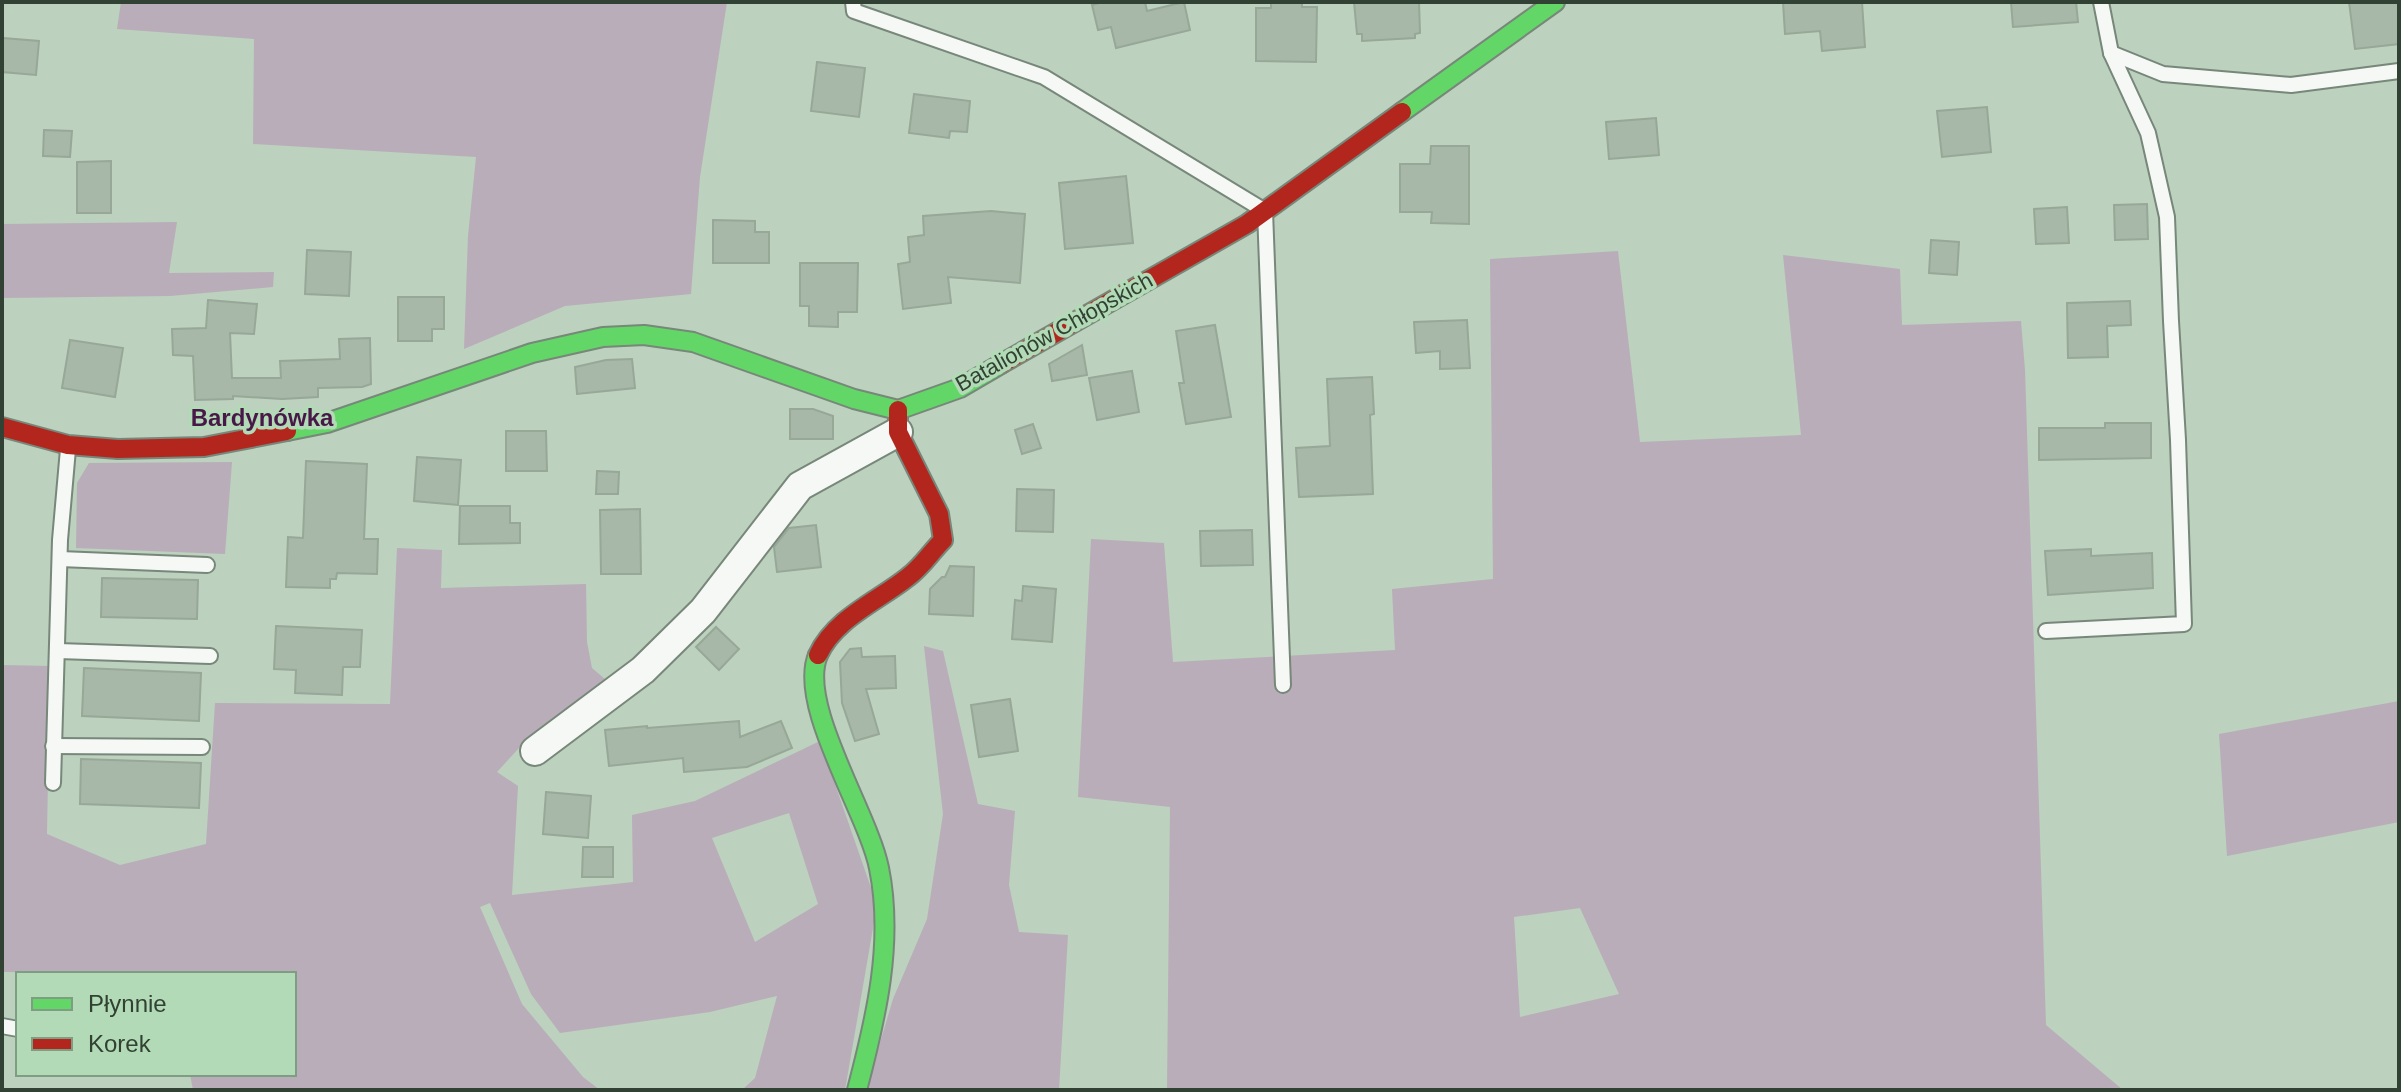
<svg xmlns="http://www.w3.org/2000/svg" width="2401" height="1092" font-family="Helvetica,sans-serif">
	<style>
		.green { fill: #b9adb9; fill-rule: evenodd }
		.building { fill: #a7b8a9; stroke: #97a798; stroke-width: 2 }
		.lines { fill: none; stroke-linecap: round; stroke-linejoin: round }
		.lane-casing { stroke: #778779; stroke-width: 18 }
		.street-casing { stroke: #778779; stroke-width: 32 }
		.fast-casing { stroke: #778779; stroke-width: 22 }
		.jam-casing { stroke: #778779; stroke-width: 22 }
		.lane { stroke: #f5f8f5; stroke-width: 14 }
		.street { stroke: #f5f8f5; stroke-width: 28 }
		.fast { stroke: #63d668; stroke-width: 18 }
		.jam { stroke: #b3261e; stroke-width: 18 }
		.labels { text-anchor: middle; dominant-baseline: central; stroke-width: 7; stroke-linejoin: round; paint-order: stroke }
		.street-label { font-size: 22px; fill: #314133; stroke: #b3dab6 }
		.neighbourhood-label { font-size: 24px; font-weight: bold; fill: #481848; stroke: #b3dab6 }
	</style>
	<rect width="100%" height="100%" fill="#bcd1be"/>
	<!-- green -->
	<g class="green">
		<path d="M121,2H727L700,177L691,294L565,306L464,349L468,236L476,157L253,144L254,39L117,29Z"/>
		<path d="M177,222L169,273L274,272L273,287L170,296L2,298V224Z"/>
		<path d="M1618,251L1640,442L1801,435L1783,255L1900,269L1902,325L2021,321L2025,370L2046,1025L2123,1090H1167L1170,807L1078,797L1091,539L1164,543L1173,662L1395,650L1392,589L1493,579L1490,259ZM1580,908L1619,994L1520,1017L1514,917Z"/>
		<path d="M232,462L225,554L76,548L77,483L89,463Z"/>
		<path d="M397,548L442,550L441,588L586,584L587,642L592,668L606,680L531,735L497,772L518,786L512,895L633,882L632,815L695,801L820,741L877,905L845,1090H742L755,1078L777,996L710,1012L560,1033L531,994L490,903L480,907L522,1004L583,1077L600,1090H193L190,1074H294V974L2,972V665L50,666L47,834L120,865L206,844L215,703L390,704ZM789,813L818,904L755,942L712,838Z"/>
		<path d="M924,646L943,651L978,804L1015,811L1009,885L1019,932L1068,935L1059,1090H866L893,999L927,919L943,814Z"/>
		<path d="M2399,701V822L2227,856L2219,734Z"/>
	</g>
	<!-- building -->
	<g class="building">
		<path d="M1103,2H1145L1147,11L1184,2L1190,30L1116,48L1111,27L1098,30L1092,5Z"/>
		<path d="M1271,2H1302V7H1317L1316,62L1256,61V8H1271Z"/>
		<path d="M1354,2H1419L1420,33L1415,34V38L1362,41V34H1357Z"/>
		<path d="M1783,2H1862L1865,47L1822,51L1820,31L1785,34Z"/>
		<path d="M2011,2H2076L2078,22L2013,27Z"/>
		<path d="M2349,2H2399V44L2355,49Z"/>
		<path d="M3,38L39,41L36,75L2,72Z"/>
		<path d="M817,62L865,68L859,117L811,111Z"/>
		<path d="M914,94L970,101L967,132L950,131L949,138L909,133Z"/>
		<path d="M1987,107L1991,152L1942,157L1937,111Z"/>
		<path d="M1656,118L1659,155L1609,159L1606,122Z"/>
		<path d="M44,130L72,131L70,157L43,156Z"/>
		<path d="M1431,146H1469V224L1431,223L1432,212H1400V164H1430Z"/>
		<path d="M111,161V213H77V162Z"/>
		<path d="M1126,176L1133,243L1065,249L1059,183Z"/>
		<path d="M2147,204L2148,239L2115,240L2114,205Z"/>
		<path d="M2067,207L2069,243L2036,244L2034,209Z"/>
		<path d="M991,211L1025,214L1020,283L948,277L951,303L903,309L898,264L910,262L908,237L924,235L923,216Z"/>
		<path d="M713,220L755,221V232H769V263H713Z"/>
		<path d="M1931,240L1959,242L1957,275L1929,273Z"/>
		<path d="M307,250L351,252L349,296L305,294Z"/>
		<path d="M800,263H858L857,312H838V327L809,326V306H800Z"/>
		<path d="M398,297H444V329H432V341H398Z"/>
		<path d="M208,300L257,304L254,334L230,333L232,378H281L280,361L340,359L339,339L370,338L371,384L362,387L318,388V397L282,399L233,396V399L195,400L193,356L173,355L172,329L206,328Z"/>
		<path d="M2130,301L2131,325L2107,326L2108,357L2068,358L2067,303Z"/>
		<path d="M1467,320L1470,368L1440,369V351L1416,353L1414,322Z"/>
		<path d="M1215,325L1231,417L1186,424L1179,383H1184L1176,331Z"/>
		<path d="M70,340L123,348L115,397L62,388Z"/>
		<path d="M1082,345L1087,375L1052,381L1049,364Z"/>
		<path d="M632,359L635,388L577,394L575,367L606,360Z"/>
		<path d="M1132,371L1139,412L1097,420L1089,378Z"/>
		<path d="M1372,377L1374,414L1370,415L1373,494L1299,497L1296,448L1330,446L1327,379Z"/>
		<path d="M790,409H813L833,416V439H790Z"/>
		<path d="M2105,423H2151V458L2039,460V428H2105Z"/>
		<path d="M1033,424L1041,448L1022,454L1015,430Z"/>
		<path d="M506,431H546L547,471H506Z"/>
		<path d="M417,457L461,460L458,505L414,501Z"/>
		<path d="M306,461L367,464L364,539H378L377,574L337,573L336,579H330V588L286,587L288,537L303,538Z"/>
		<path d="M597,471L619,472L618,494H596Z"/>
		<path d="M1017,489L1054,490L1053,532L1016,531Z"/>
		<path d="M460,506H510V523H520V543L459,544Z"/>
		<path d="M640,509L641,574H601L600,510Z"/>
		<path d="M816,525L821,567L777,572L774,547L789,528Z"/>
		<path d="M1252,530L1253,565L1201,566L1200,531Z"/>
		<path d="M2091,549V556L2152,553L2153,588L2048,595L2045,551Z"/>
		<path d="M950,566L974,567L973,616L929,614L930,589L942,577H945Z"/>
		<path d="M102,578L198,580L197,619L101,617Z"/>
		<path d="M1023,586L1056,589L1052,642L1012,639L1015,600L1022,601Z"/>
		<path d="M276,626L362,630L360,667H343L342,695L295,693L296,670L274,669Z"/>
		<path d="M716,627L739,649L719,670L696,647Z"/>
		<path d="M861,648L862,657L895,656L896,688L866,689L879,734L855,741L842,703L840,662L850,649Z"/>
		<path d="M84,668L201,673L199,721L82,716Z"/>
		<path d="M1010,699L1018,751L979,757L971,705Z"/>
		<path d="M739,721L740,737L781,721L792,748L747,767L684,772L683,758L609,766L605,730L647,726V728Z"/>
		<path d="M81,759L201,763L199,808L80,804Z"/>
		<path d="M546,792L591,796L588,838L543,834Z"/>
		<path d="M583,847H613V877H582Z"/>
	</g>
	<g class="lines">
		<defs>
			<g id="lane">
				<path d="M853,2L854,11L1044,77L1265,211L1283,685"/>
				<path d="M2101,2L2111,53L2163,74L2291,85L2399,71"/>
				<path d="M60,559L207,565"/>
				<path d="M2046,631L2184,624L2178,440L2171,321L2167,217L2148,133L2111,53"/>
				<path d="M58,651L210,656"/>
				<path d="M53,746L202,747"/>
				<path d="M53,783L60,540L68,449"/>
				<path d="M2,1026L18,1029"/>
			</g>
			<path id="street" d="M535,751L643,670L703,611L800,486L898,432"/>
			<g id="fast">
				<path d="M1402,112L1555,2"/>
				<path d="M287,431L327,423L532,353L603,337L644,335L693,342L854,399L898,410L960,388L1001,364"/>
				<path d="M818,655C797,705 868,813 879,868C894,942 876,1018 857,1090"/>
			</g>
			<g id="jam">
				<path d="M1001,364L1247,224L1402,112"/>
				<path d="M2,427L68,445L118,449L204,447L287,431"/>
				<path d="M818,655C835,618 878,601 908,577C922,567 931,552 943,540L939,514L898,432V410"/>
			</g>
		</defs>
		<!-- lane casing -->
		<use href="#lane" class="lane-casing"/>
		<!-- street casing -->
		<use href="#street" class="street-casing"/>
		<!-- fast casing -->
		<use href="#fast" class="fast-casing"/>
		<!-- jam casing -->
		<use href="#jam" class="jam-casing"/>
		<!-- lane -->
		<use href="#lane" class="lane"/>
		<!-- street -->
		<use href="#street" class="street"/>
		<!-- fast -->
		<use href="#fast" class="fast"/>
		<!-- jam -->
		<use href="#jam" class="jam"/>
	</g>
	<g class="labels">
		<!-- street labels -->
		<g class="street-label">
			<text transform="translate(1054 332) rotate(-29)">Batalionów Chłopskich</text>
		</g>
		<!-- neighbourhood labels -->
		<g class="neighbourhood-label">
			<text x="262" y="417">Bardynówka</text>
		</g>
	</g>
	<!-- border -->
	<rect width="2401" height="1092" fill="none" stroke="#314133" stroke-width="8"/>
	<!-- legend -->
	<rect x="16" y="972" width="280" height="104" fill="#b3dab6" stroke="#7f9d82" stroke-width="2"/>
	<rect x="32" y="998" width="40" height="12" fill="#63d668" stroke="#7f9d82" stroke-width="2"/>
	<text x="88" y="1012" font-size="24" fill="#314133">Płynnie</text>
	<rect x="32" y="1038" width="40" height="12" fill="#b3261e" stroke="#7f9d82" stroke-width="2"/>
	<text x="88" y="1052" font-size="24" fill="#314133">Korek</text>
</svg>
